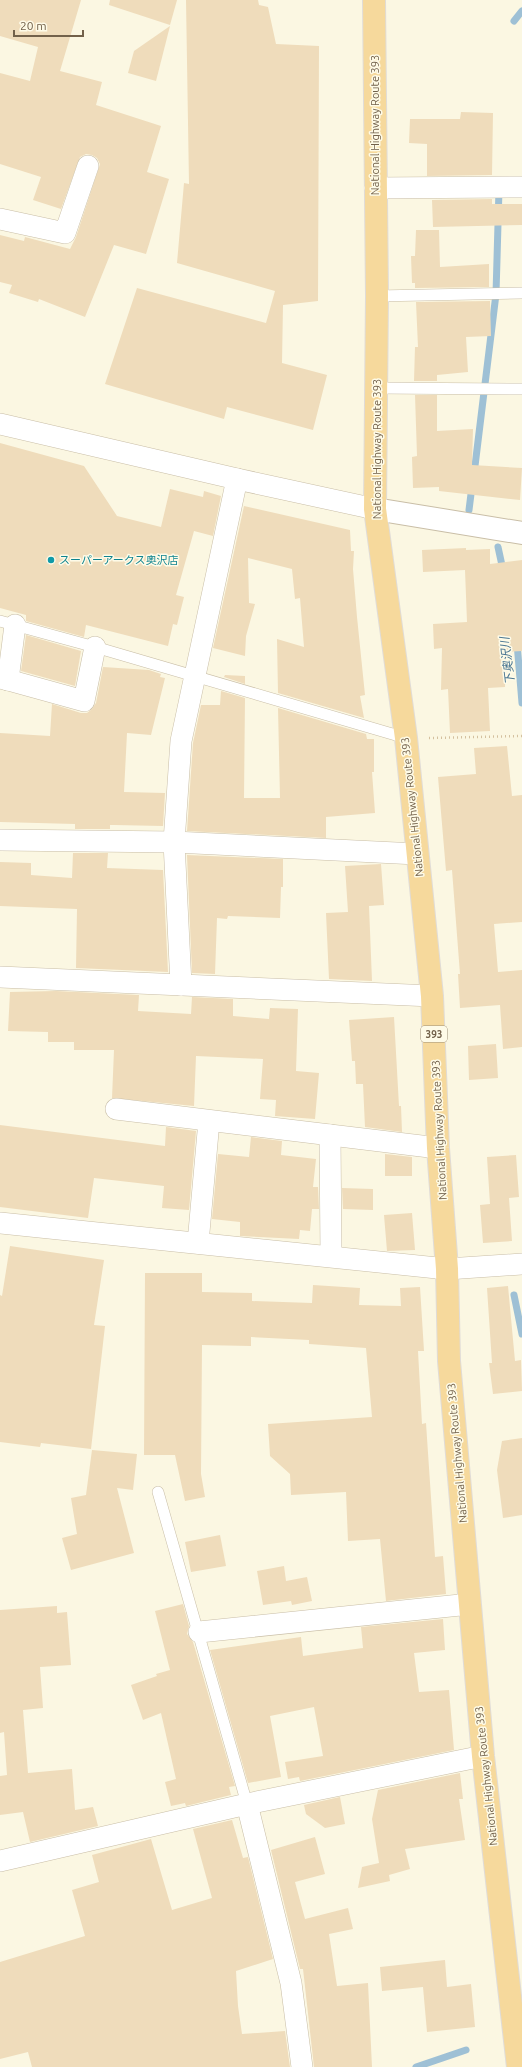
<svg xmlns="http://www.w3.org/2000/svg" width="522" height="2067" font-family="Ubuntu,'Noto Sans JP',sans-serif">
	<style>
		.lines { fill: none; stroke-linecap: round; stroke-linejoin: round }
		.stream { stroke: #9ec0d5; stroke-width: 7 }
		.building { fill: #efdcbb }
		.service-casing { stroke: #c9bea7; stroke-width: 12 }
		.minor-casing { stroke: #c9bea7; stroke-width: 22 }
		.tertiary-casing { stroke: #c9bea7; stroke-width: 24 }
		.trunk-casing { stroke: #e0dcd7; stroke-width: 24 }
		.path { stroke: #d4c09e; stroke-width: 2.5; stroke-dasharray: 1 3; stroke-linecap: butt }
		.service { stroke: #fff; stroke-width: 11 }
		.minor { stroke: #fff; stroke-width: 21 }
		.tertiary { stroke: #fff; stroke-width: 22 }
		.trunk { stroke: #f6d99c; stroke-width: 22 }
		.culture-dot { fill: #0f9aa8; stroke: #fefbe8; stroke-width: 1.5 }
		.labels { text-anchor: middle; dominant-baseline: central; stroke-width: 3; stroke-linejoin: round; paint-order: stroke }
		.shield { fill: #fefbe8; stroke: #9c8f79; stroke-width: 1 }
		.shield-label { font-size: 10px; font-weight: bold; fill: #72614a }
		.street-label { font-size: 11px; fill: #72614a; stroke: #fefbe8 }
		.culture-label { font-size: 11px; fill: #0d838f; stroke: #fefbe8; text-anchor: start }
		.water-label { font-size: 12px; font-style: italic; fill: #4a7692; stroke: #fefbe8 }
	</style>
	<rect width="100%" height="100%" fill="#fbf7e2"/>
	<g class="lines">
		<!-- stream -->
		<g class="stream">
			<path d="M514,21L522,11"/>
			<path d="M474,474L496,294L499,189"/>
			<path d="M469,510L472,486"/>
			<path d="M498,547L503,570"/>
			<path d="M517,643L522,703"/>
			<path d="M514,1295L522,1334"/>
			<path d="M416,2067L466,2050"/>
		</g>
	</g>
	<!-- building -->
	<g class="building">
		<path d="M0,0H81L60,71L102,82L96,105L161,126L147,172L169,179L146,254L114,245L85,317L39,299L38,302L9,293L12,285L0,282V235L24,241L25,237L70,249L76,237L100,164L97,158L92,155L86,154L80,157L61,209L33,200L41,177L0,164V73L30,81L38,47L0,36Z"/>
		<path d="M110,0H177L170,25L109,5Z"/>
		<path d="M186,0H258L259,5L268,7L276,44L319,46L318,301L283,305L282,363L327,375L313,430L227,407L224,419L105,384L137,288L266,323L275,291L177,263L184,183L189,184Z"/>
		<path d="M170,26L156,81L128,73L134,51Z"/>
		<path d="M461,112L493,113L492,175L427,176V144L409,143L410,119H460Z"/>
		<path d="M492,199V204H522V225L433,227L432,200Z"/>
		<path d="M416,230H439L440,267L489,264V287L415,288V283H412L411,256H415Z"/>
		<path d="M490,301L491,336L466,337L468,372L437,375V381H414L415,347H418L416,302Z"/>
		<path d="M415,395H437V431L473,429L472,465L522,468L520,500L439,491V487L413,488L412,457L417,456Z"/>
		<path d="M0,443L84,466L117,516L161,527L170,489L203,497L204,491L221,496L213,536L194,531L176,595L184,597L177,625L173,624L168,646L86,625L84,637L26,621V615L0,608Z"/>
		<path d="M244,506L350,530L351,551H354L353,569L357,617L365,695L360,696L364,718L278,693L277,639L304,647L300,598L295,599L292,569L248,558L249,603L255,604L246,636L245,656L213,648Z"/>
		<path d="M466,548V550L490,549V564L522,560V651L505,652V687L488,688L490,731L450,733L448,689L441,690L442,648L434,649L433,624L467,622L465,570L423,572L422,550Z"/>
		<path d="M26,635L81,651L75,686L21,671Z"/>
		<path d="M103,667L149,670L161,674L160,677L165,678L151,735L127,733L124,792L165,793L163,826L114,825H110V829H75V824L0,822V733L50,736L52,704L81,713H87L92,709L96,703Z"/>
		<path d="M225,675L245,676V684L224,677Z"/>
		<path d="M221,691L245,698L244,798H280L278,708L366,734L367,739H374V772H372L375,813L326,817V838L187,831L193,743L201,705H220Z"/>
		<path d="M507,746L512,796L522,795V922L494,924L498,972L522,970V1047L503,1049L500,1005L460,1008L458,974H460L452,870L446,871L438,777L476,774L474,748Z"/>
		<path d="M73,853H108L107,868L163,870L168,972L76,968L77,909L0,906V862L31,863V875L72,878Z"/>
		<path d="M187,855L283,859V887H281L280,918L228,916L227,919L217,918L215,974L192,973Z"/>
		<path d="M381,864L384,905L369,906L372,981L329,979L326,913L348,912L345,866Z"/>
		<path d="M56,991L139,995L138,1011L191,1014L192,997L233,999V1016L269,1019L270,1008L298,1009L296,1071L319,1073L315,1119L275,1116L276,1100L260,1099L263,1059L196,1056L194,1106L112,1098L114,1050H74V1042H48V1032L8,1031L10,992Z"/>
		<path d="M394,1017L399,1106H401L402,1132L365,1127L363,1084H356L355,1061H352L349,1020Z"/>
		<path d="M496,1044L498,1078L469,1080L468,1046Z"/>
		<path d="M0,1125L165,1146L166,1127L196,1131L189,1210L162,1208L164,1186L94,1178L88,1218L0,1207Z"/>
		<path d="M251,1137L282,1141L281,1155L316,1159L313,1187H318L319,1209H312L310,1231L300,1230L299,1239L240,1236V1222L212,1219L218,1154L249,1157Z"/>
		<path d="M385,1154L412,1157V1176H385Z"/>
		<path d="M516,1155L519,1197L509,1198L512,1241L483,1243L480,1205L490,1204L487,1157Z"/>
		<path d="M342,1188L373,1189V1210L343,1209Z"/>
		<path d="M412,1213L415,1250L387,1251L384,1215Z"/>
		<path d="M10,1246L104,1260L94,1325L105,1326L91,1449L41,1443L40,1447L0,1442V1295L2,1296Z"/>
		<path d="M145,1273H202V1292L252,1293V1301L312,1303L313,1285L360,1288L359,1305L401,1306L400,1288L420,1287L424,1351H418L422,1424L426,1423L435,1557L443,1556L446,1594L386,1601L380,1539L348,1541L346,1492L291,1495L290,1474L270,1456L268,1424L372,1417L366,1348L309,1344V1340L251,1337V1346L202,1345L201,1474L205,1497L185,1501L175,1455H144Z"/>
		<path d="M508,1286L515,1361L521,1360L522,1391L493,1394L489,1363H492L487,1288Z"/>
		<path d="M522,1438V1515L503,1518L497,1470L502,1441Z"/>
		<path d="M92,1450L137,1454L133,1490L117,1488L134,1553L71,1570L62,1538L77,1534L71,1498L86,1495Z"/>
		<path d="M220,1535L226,1566L191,1572L185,1542Z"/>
		<path d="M284,1566L286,1581L307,1577L312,1601L292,1605L291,1601L263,1605L257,1571Z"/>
		<path d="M183,1604L189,1626L187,1634L193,1642L196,1652L235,1786L229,1787L231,1795L186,1806L185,1803L171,1806L165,1782L176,1779L161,1713L143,1720L131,1685L157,1676L156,1674L170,1670L155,1611Z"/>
		<path d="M57,1606V1613L67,1612L71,1665L40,1667L43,1708L23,1710L28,1773L72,1769L75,1810L93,1807L98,1826L30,1842L23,1812L0,1815V1776L7,1775L4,1732L0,1733V1610Z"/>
		<path d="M443,1619L445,1650L414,1653L419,1692L449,1690L454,1750L300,1781L299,1777L288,1779L285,1762L323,1756L314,1707L270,1716L281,1777L248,1783L210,1650L301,1637L303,1656L363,1648L361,1627Z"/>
		<path d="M460,1773L463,1799H459L465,1840L405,1849L410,1869L389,1875L390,1881L358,1888L362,1867L379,1863L372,1819L378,1790Z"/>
		<path d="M340,1797L345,1824L325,1828L306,1814L304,1805Z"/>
		<path d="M232,1820L243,1858L248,1857L273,1959L236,1971L238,2006L242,2034L285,2031L290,2067H32L28,2052L0,2059V1962L85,1936L72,1890L99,1882L92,1855L151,1839L172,1910L212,1898L193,1829Z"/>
		<path d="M315,1837L325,1874L295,1882L305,1919L348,1908L353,1929L329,1934L337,1986L368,1983L372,2067H314L303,1969H300L271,1850Z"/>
		<path d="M445,1960L447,1987L471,1984L475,2027L427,2032L423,1987L382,1991L380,1967Z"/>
	</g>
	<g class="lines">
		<defs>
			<g id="service">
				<path d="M377,296L522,293"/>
				<path d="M376,388L522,389"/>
				<path d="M0,621L95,647L406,738"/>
				<path d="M158,1492L247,1804"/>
			</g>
			<g id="minor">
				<path d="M375,188L522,187"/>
				<path d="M0,219L65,233L88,166"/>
				<path d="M0,424L237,479L375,509"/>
				<path d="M0,678L8,680L15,625"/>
				<path d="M8,680L84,701L95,647"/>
				<path d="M0,840L174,842L417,854"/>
				<path d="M0,977L432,996"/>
				<path d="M181,985L174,842L181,741L237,479"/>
				<path d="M116,1109L438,1148"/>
				<path d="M330,1135L331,1256"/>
				<path d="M0,1223L447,1269L522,1264"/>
				<path d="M198,1243L209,1121"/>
				<path d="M199,1632L470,1604"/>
				<path d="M247,1804L291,1983L302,2067"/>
				<path d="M0,1861L247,1804L483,1756"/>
			</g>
			<path id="tertiary" d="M375,509L522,533"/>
			<path id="trunk" d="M374,0L377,296L375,509L406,738L432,996L438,1148L447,1269L449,1361L483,1756L518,2067"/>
		</defs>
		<!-- service casing -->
		<use href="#service" class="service-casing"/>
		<!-- minor casing -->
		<use href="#minor" class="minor-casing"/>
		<!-- tertiary casing -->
		<use href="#tertiary" class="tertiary-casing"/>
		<!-- trunk casing -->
		<use href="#trunk" class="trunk-casing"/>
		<!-- path -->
		<path class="path" d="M429,738L522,736"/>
		<!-- service -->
		<use href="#service" class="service"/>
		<!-- minor -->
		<use href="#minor" class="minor"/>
		<!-- tertiary -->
		<use href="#tertiary" class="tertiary"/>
		<!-- trunk -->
		<use href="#trunk" class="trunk"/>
	</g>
	<!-- markers -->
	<circle class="culture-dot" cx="51" cy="560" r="4"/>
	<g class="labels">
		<!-- shield labels -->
		<rect class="shield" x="421" y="1026" width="26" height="16" rx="3"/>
		<g class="shield-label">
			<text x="434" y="1034">393</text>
		</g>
		<!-- street labels -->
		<g class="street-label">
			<text transform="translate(375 125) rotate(-90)">National Highway Route 393</text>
			<text transform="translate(377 449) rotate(-90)">National Highway Route 393</text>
			<text transform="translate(412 807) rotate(-96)">National Highway Route 393</text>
			<text transform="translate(439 1130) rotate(-93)">National Highway Route 393</text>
			<text transform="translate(457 1453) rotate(-95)">National Highway Route 393</text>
			<text transform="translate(486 1776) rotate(-96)">National Highway Route 393</text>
		</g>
		<!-- culture labels -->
		<g class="culture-label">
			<text x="59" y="560">スーパーアークス奥沢店</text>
		</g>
		<!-- water labels -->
		<g class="water-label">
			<text transform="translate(507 661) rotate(-97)">下奥沢川</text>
		</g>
	</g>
	<!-- scale -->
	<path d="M14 30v6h69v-6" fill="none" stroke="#72614a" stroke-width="2"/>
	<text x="20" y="30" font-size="12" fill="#72614a" stroke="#fefbe8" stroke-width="3" paint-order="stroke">20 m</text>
</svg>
